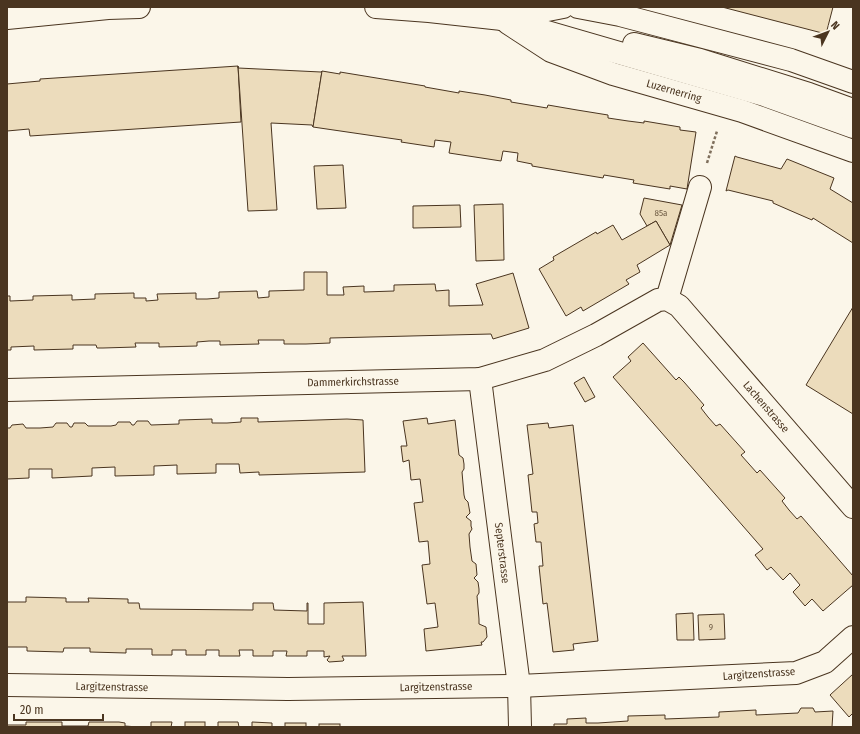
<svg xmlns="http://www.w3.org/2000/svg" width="860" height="734" font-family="'Fira Sans Condensed',sans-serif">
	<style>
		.building { fill: #ecdcbc; stroke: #4a3520 }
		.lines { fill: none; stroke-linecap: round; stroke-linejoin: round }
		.minor-casing { stroke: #4a3520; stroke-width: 24 }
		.major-casing { stroke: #4a3520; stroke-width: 24 }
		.highway-casing { stroke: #4a3520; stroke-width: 24 }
		.path { stroke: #7f6f5c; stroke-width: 2.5; stroke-dasharray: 3 2; stroke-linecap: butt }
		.minor { stroke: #fbf6e9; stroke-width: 22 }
		.major { stroke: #fbf6e9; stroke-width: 22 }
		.highway { stroke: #fbf6e9; stroke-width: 22 }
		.labels { text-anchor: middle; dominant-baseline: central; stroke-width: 3; stroke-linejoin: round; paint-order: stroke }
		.number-label { font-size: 9px; fill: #725f47 }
		.street-label { font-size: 11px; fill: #4a3520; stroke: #fbf6e9 }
	</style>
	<rect width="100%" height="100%" fill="#fbf6e9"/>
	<!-- building -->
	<g class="building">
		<path d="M722,7H833L826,34Z"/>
		<path d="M238,66L241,122L30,136L29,129L7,131V84L40,81V79Z"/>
		<path d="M238,66V68L321,72L322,71L313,127L312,125L271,123L277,210L248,211Z"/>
		<path d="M322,71L340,74V72L425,86V87L459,93V91L485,95L511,100V102L547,108L548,105L577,110L608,115V118L628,121L644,123V121L680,127V130L696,132L687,189L670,186V189L633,183L634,180L604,175L603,178L532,166V164L517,161L518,153L503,151L501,161L449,153L451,142L435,140L434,147L401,142L402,140L313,127Z"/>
		<path d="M735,156L737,157L781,169L787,159L834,178L830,189L853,203V243L813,218L812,220L773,203V201L728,190L726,191Z"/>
		<path d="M343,165L346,208L317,209L314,166Z"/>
		<path d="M644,198L682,205L670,245L656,221L647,226L640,214Z"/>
		<path d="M503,204L504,260L476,261L474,205Z"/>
		<path d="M460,205L461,227L413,228V206Z"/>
		<path d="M656,221L670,245L637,265L640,272L626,280L629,284L583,311L581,307L566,316L539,269L554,260L553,257L596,232L597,234L613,225L622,240Z"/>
		<path d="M304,272H327V295H344L343,287L364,286V292L394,291V285L435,284L436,291L449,290V306L483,305L476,284L513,273L529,328L493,339L491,334L330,338V343L306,344H284V340H258L259,344L220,345V341H209L197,342V346L159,347V343H135L136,347L103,348H97L96,345H73V349L34,350V346L11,347V350H7V296H10V301L33,300V296L72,295V300L95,299V294L134,293V298H146V301L158,300L157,294L196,293V299H207L219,298V292L257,291L258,298L269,297V291L304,290Z"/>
		<path d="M853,307V414L806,385Z"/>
		<path d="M643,343L676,380L679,377L684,382L704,405L701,408L708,417L716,426L720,424L745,452L741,455L757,473L760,470L785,498L782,501L789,510L797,519L801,516L853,576V585L823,611L812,599L805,606L793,592L800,585L790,573L783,580L771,567L767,570L755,555L763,549L613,377L631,361L628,357Z"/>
		<path d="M584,377L595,397L585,402L574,383Z"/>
		<path d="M241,418H258V422L347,419L363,420L365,472L259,475V472L240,473L239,464H216V473L177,474V465L154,466V475L115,476V467L92,468V476L52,478V469H29V478L7,479V428H10L12,425L23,424L26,428H40L53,427L56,423H67L70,427H72L74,423H85L88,426H111L116,425L118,422H130L132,425H134L137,421H148L151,425L179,424V420L212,419V423H227L241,422Z"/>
		<path d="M427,418L428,424L455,420L459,455L463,458L464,464V469L462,472L464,495L465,499L468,502L470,513L466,517L471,521V526L472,529L469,534L470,547L472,561L476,564L477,575L474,578L478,582L479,589V593L477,596L479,619V624L486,627L487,637L483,642H481L482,645L426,651L424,629L438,627L435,603L427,604L422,565L430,564L428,541L419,542L414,503L423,502L420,479L411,480L409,460L403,462L401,446H407L403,421Z"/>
		<path d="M548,423L549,428L573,425L598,641L573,644L574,650L553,652L547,603L543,604L539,566H543L541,542H536L534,524L538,523L537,512H532L528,475L533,474L527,425Z"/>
		<path d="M26,597L66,598V602H89L88,598L128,599V603H139L140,609L253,610V603H273L274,610L307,611V603H308V624H324V603L363,602L366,656H342L344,660L343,661L329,662L327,660L330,656L324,657V651H307V656H286L287,651H273V656H253V650H239L240,656H219V650H206V655H186V650H172V655H152V649H126V653L90,652V648H64L63,652L27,651V647H7V602H26Z"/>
		<path d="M693,613L694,640H677L676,614Z"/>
		<path d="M724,614L725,639L699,640L698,615Z"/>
		<path d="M853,674V713L849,717L830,695Z"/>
		<path d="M801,708H813L815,712L833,711L832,727H554V724H567V719L586,718V723H598L628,721V716L665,715V719L719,717V712L756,710V715L798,713Z"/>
		<path d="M26,722H62V726H88L89,722H119L125,723V726L138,727H151V722H172L171,727H183H7V725H26Z"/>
		<rect x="185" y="722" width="20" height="5"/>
		<path d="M218,722H238L239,727H218Z"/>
		<path d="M252,722L272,723V727H252Z"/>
		<rect x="285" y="723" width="21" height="4"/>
		<rect x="319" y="724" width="21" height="3"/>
	</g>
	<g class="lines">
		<defs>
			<g id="minor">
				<path d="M667,299L700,187"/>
				<path d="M480,379L519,686L520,727"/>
				<path d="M7,390L480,379L545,360L596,335L658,300L667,299L679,306L853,507"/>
				<path d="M7,685L288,689L519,686L796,673L825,662L853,637"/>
			</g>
			<g id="major">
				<path d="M376,7L429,11L502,19L563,7"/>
				<path d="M578,7L620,15L791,60L853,82"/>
				<path d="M7,18L108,8L139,7"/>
				<path d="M508,23L551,51L613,74L742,111L853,151"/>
			</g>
			<g id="highway">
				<path d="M502,19L764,95L853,127"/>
				<path d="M634,44L700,60L809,94L853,110"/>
			</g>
		</defs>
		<!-- minor casing -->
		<use href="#minor" class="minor-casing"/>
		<!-- major casing -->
		<use href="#major" class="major-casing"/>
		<!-- highway casing -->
		<use href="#highway" class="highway-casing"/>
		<!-- path -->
		<path class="path" d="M707,163L717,131"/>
		<!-- minor -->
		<use href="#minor" class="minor"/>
		<!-- major -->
		<use href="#major" class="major"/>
		<!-- highway -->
		<use href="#highway" class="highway"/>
	</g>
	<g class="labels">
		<!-- number labels -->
		<g class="number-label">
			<text x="661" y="213">85a</text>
			<text x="711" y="627">9</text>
		</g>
		<!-- street labels -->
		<g class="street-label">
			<text transform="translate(674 91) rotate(16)">Luzernerring</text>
			<text transform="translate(353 382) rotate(-1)">Dammerkirchstrasse</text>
			<text transform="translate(766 407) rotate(49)">Lachenstrasse</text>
			<text transform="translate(502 553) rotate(83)">Septerstrasse</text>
			<text transform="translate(759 674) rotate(-4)">Largitzenstrasse</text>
			<text transform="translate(112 687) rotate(1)">Largitzenstrasse</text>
			<text transform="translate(436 687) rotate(-1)">Largitzenstrasse</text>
		</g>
	</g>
	<!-- border -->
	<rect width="860" height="734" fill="none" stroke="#4a3520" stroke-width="16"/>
	<!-- north arrow -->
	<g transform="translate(828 32) rotate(48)" stroke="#fbf6e9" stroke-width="3" paint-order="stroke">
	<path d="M0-3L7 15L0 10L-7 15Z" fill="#4a3520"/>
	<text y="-6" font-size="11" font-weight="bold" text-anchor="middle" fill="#4a3520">N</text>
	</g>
	<!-- scale -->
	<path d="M14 714v6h89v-6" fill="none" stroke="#4a3520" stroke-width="2"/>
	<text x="20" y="714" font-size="12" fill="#4a3520" stroke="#fbf6e9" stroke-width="3" paint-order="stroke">20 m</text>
</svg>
